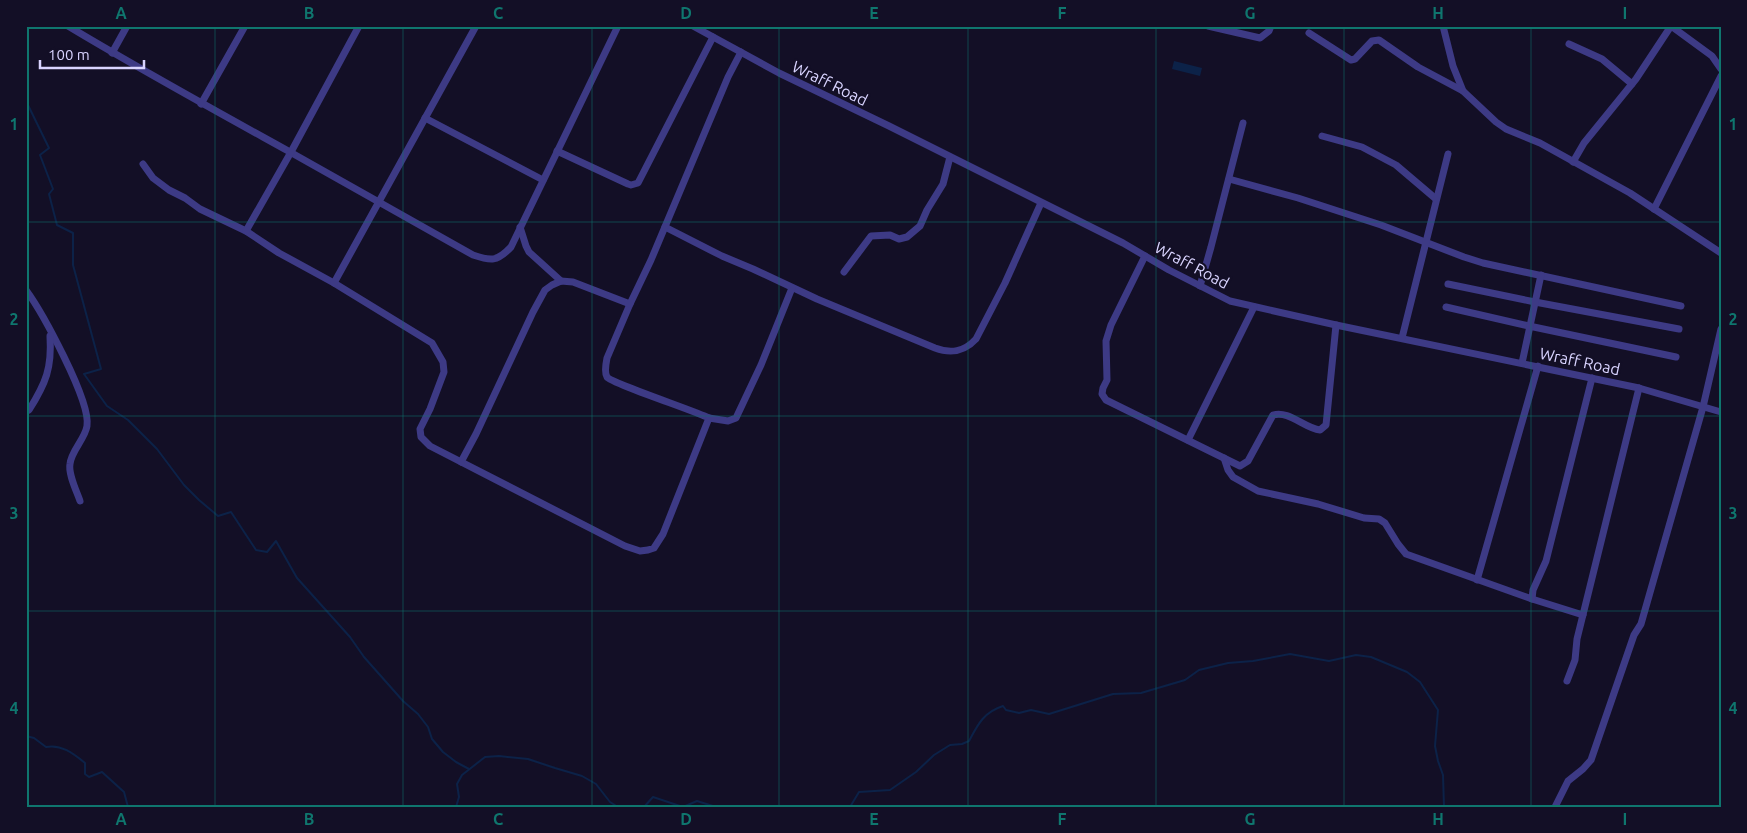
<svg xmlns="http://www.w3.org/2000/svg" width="1747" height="833" font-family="Ubuntu,sans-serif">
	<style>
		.water { fill: #0c2248 }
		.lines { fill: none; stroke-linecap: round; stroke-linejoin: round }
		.stream { stroke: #0c2248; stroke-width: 2 }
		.street { stroke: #3d3a85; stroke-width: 7 }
		.grid { fill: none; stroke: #0f766e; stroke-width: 1; stroke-opacity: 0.55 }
		.labels { text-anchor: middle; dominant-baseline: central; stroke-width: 4.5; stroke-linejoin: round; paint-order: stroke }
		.street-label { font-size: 16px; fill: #d9d4ff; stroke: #130f26 }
		.neatline { fill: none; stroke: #0f766e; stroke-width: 2 }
		.grid-label { font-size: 16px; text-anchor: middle; font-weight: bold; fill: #0f766e }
	</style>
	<rect width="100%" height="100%" fill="#130f26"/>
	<!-- water -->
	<path class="water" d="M1174,61L1202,68L1200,76L1172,69Z"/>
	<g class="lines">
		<!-- stream -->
		<g class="stream">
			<path d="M26,101L49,148L40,155L53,189L49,194L57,225L73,233V265L101,369L84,374L107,406L128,420L157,449L184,485L199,500L218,516L231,512L256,550L267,552L276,541L297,578L350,637L364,657L403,701L418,714L428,727L432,739L443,752L456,762L469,769"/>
			<path d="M26,736L34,738L46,747C61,744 73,753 85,763V774L89,777L102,772L124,792L128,807"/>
			<path d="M456,807L459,797L457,784L462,775L485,757L499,756L528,759L555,768L582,776L596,784L610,802L618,807"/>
			<path d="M644,807L653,797L683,807L697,801L716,807"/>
			<path d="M850,807L859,792L890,790L916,772L934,755L950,745L962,744L969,741C978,724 984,712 1003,706L1006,710L1019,713L1031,710L1049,714L1113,694L1141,693L1185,680L1199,670L1228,663L1253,661L1290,654L1329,661L1356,655L1371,657L1407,672L1420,682L1438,710L1435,746L1438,761L1443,775L1444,807"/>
		</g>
		<!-- street -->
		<g class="street">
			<path d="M68,26C141,70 216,111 290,152C351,186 412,221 473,255C491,261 497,262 511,247L618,26"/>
			<path d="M693,26L779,73L889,126L1123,243L1169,270L1230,301L1336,325L1639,388L1721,412"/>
			<path d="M1208,26L1260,38L1269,31L1271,26"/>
			<path d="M1443,26L1453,66L1463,91L1496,122L1506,129L1540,143L1630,193L1721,253"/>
			<path d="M1671,26L1712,56L1721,69"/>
			<path d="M1309,33L1351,60L1355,59L1372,41L1379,40L1418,67L1463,91"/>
			<path d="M1569,44L1602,59L1632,84"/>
			<path d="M112,53L127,26"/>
			<path d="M201,104L245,26"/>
			<path d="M425,118L543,180"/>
			<path d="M1322,136L1362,147L1396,165L1436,199"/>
			<path d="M557,151L628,184L631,185L638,183L713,37"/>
			<path d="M1573,162L1584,143L1636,79L1671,26"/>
			<path d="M143,164L153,178L169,190L185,198L200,209L246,231L279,253L334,283L432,343L443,362L444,372L430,409L420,429L421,437L430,446L625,546L640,551L648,550L654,548L663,534L709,418C695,411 611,383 607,377C604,372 606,363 607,358L630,304"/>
			<path d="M1229,179L1298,198L1381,225L1464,257L1483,263L1681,306"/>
			<path d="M1654,209L1721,76"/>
			<path d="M520,227L526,246L529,252L561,281"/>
			<path d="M665,227L722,256L753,269L817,299L935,348C951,354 964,352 976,339L1005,283L1041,203"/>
			<path d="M246,231L291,152L359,26"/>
			<path d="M1145,256L1111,325L1106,341L1107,380L1103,388L1102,394L1106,400L1240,466L1248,461L1273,415C1289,410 1304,428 1320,430L1326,425L1336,325"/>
			<path d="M844,272L871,236L890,235L899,239L907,237L920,226L927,210L943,184L950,157"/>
			<path d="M334,283L476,26"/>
			<path d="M1448,284L1535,302L1679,329"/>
			<path d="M1200,286L1211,247L1243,123"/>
			<path d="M26,290C42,312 91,401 87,426C85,439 71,451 70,464C68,474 77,492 80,501"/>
			<path d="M1446,307L1529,326L1676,357"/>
			<path d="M1402,338L1448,154"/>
			<path d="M1522,363L1541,275"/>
			<path d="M29,410C46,383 52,368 50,336"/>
			<path d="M709,418L728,421L736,418L761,365L792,288"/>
			<path d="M1188,440L1254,307"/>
			<path d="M1224,458L1228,470L1233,477L1258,491L1318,504L1364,518L1379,519L1385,523L1398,544L1406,554L1532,599L1583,615"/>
			<path d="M461,462L476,434L533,312L545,290L552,285L561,281L573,282L630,304L651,260L728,77L741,52"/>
			<path d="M1477,580L1538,366"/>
			<path d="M1532,599L1533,590L1546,561L1592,378"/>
			<path d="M1567,681L1575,660L1577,639L1639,388"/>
			<path d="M1555,807L1568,781L1583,769L1591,760L1634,635L1641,624L1703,407L1721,329"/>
		</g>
	</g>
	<!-- grid -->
	<path class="grid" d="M215,26V807M403,26V807M592,26V807M779,26V807M968,26V807M1156,26V807M1344,26V807M1531,26V807M26,222H1721M26,416H1721M26,611H1721"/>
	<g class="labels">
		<!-- street labels -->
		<g class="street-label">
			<text transform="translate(830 83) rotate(26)">Wraff Road</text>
			<text transform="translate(1192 265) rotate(28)">Wraff Road</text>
			<text transform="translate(1580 361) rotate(12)">Wraff Road</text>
		</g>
	</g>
	<!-- border -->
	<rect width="1747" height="833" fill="none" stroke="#130f26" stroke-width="55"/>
	<!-- scale -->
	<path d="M40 60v8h104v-8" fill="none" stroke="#d9d4ff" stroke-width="2.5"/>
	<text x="48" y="60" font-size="15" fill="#d9d4ff" stroke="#130f26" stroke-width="4" paint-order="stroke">100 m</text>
	<rect x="28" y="28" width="1692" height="778" class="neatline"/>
	<g class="grid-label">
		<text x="121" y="19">A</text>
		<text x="309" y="19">B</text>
		<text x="498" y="19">C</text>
		<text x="686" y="19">D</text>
		<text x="874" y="19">E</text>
		<text x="1062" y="19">F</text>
		<text x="1250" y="19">G</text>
		<text x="1438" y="19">H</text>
		<text x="1625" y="19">I</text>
		<text x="14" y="130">1</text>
		<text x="1733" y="130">1</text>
		<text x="14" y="325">2</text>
		<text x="1733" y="325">2</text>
		<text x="14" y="519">3</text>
		<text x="1733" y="519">3</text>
		<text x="14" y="714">4</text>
		<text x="1733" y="714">4</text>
		<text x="121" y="825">A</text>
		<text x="309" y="825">B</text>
		<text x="498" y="825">C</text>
		<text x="686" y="825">D</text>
		<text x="874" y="825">E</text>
		<text x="1062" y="825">F</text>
		<text x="1250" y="825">G</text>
		<text x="1438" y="825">H</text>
		<text x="1625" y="825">I</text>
	</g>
</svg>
